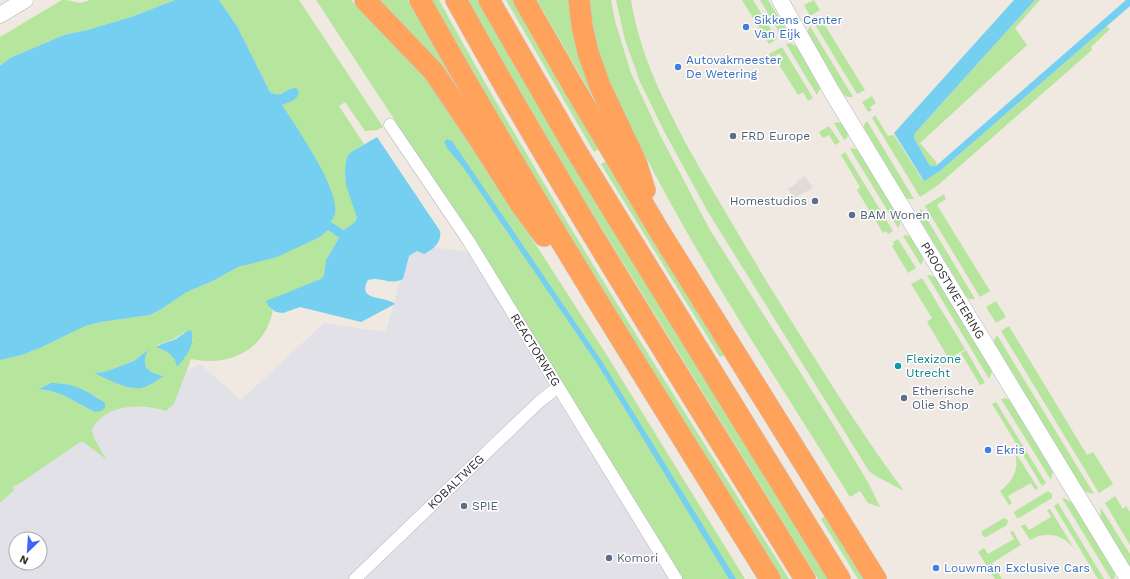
<svg xmlns="http://www.w3.org/2000/svg" width="1130" height="579" font-family="'Work Sans',sans-serif">
	<style>
		.industrial { fill: #e3e1e8; fill-rule: evenodd }
		.green { fill: #b6e59e; fill-rule: evenodd }
		.plaza { fill: #dfdcd8 }
		.water { fill: #75cff0 }
		.lines { fill: none; stroke-linecap: round; stroke-linejoin: round }
		.street-casing { stroke: #b4b7c1; stroke-width: 13 }
		.secondary-casing { stroke: #b4b7c1; stroke-width: 17 }
		.highway-casing { stroke: #c9c9c9; stroke-width: 22 }
		.street { stroke: #fff; stroke-width: 12 }
		.secondary { stroke: #fff; stroke-width: 16 }
		.highway { stroke: #ffa35c; stroke-width: 21 }
		.shop-dot { fill: #3f7fe0; stroke: #fff; stroke-width: 1.5 }
		.service-dot { fill: #5c6f8a; stroke: #fff; stroke-width: 1.5 }
		.culture-dot { fill: #0f9aa8; stroke: #fff; stroke-width: 1.5 }
		.labels { text-anchor: middle; dominant-baseline: central; stroke-width: 3; stroke-linejoin: round; paint-order: stroke }
		.shop-label { font-size: 12px; fill: #366cbe; stroke: #fff; text-anchor: start }
		.service-label { font-size: 12px; fill: #4e5e75; stroke: #fff; text-anchor: start }
		.street-label { font-size: 12px; fill: #2e2e2e; stroke: #fff }
		.culture-label { font-size: 12px; fill: #0d838f; stroke: #fff; text-anchor: start }
	</style>
	<rect width="100%" height="100%" fill="#efe9e1"/>
	<!-- industrial -->
	<path class="industrial" d="M410,243L489,256L693,579H0V471L200,364L241,400L324,323L386,332ZM16,539H40V563H16Z"/>
	<!-- green -->
	<g class="green">
		<path d="M62,0C75,0 76,6 90,0H175L131,17L87,30L64,35L10,58L0,66V37Z"/>
		<path d="M219,0H299L383,127L377,130L365,131L345,102L339,106L364,144L351,152L353,205L357,218L355,222L344,230L331,222L335,213L333,198L282,105L293,88C285,92 279,97 270,92L237,26Z"/>
		<path d="M316,0H351L370,20L417,67L448,108L608,357L745,579H682L673,562L489,264Z"/>
		<path d="M373,0H408L475,116Z"/>
		<path d="M429,0H439C547,198 670,388 789,579H778L659,389Z"/>
		<path d="M468,0H478L556,136L828,579H818L548,141Z"/>
		<path d="M506,0H516L603,147L594,152Z"/>
		<path d="M537,0H572L599,108Z"/>
		<path d="M589,0H611L615,21L631,73L660,135L710,230L831,421L869,484L880,507L868,503L860,491L850,497C782,387 709,278 649,163C623,112 594,59 589,0Z"/>
		<path d="M616,0H631C640,56 664,102 690,151C714,194 740,236 765,279C810,350 854,424 904,491L874,475L869,471L708,212L665,133L640,82L625,40Z"/>
		<path d="M742,0H753L777,39L769,44Z"/>
		<path d="M760,0H768L786,29L784,35L782,37Z"/>
		<path d="M814,0L820,10L810,16L804,5Z"/>
		<path d="M1035,0H1040L1015,28L1027,45L920,143L937,163L936,166H931L928,163L914,138L915,133Z"/>
		<path d="M821,19L865,90L857,94L814,23Z"/>
		<path d="M810,26L853,97H847L844,95L807,35V32Z"/>
		<path d="M1107,26L1110,29L1091,47L1092,50L937,186L920,197L872,118L875,115L888,136L894,135L922,179L940,171Z"/>
		<path d="M790,43L796,46L820,85V89L817,95L786,44Z"/>
		<path d="M782,47L813,98L808,101L803,92L798,95L776,60L781,56L780,53L771,58L769,54Z"/>
		<path d="M872,96L876,103L870,107L872,110L868,112L862,102Z"/>
		<path d="M867,121L914,199H908L905,197L864,128V125Z"/>
		<path d="M837,122L843,124L848,131L847,138L844,140L834,123Z"/>
		<path d="M829,126L840,142L835,145L829,135L823,138L819,132Z"/>
		<path d="M853,148L859,151L900,218V225L898,228L850,149Z"/>
		<path d="M845,152L893,231L888,234L886,231L883,233L857,190L860,187L841,155Z"/>
		<path d="M610,159L729,353L720,357L601,164Z"/>
		<path d="M944,194L946,199L937,205L990,291L980,297L925,206Z"/>
		<path d="M921,209L975,299H969L966,296L919,218L918,215Z"/>
		<path d="M328,230L339,238L326,260L324,275L321,279L269,307L273,310C265,350 230,367 191,359L174,404L166,411C142,403 104,404 92,430L94,438L106,459L83,442H80L19,484L13,487L14,490L0,503V360L22,355L42,347L84,326L101,322L150,315L160,310L187,292L215,280L238,267L320,237ZM184,332L193,339L185,357L177,366C175,354 166,352 156,346C167,341 175,340 184,332ZM147,351C141,367 147,373 163,376C157,380 151,385 144,387C131,391 108,378 95,373L104,372L134,361ZM51,383C69,382 83,390 99,398L95,412C74,402 63,392 39,388Z"/>
		<path d="M906,235L912,237C917,246 927,256 921,265L903,236Z"/>
		<path d="M898,239L916,268L908,273L892,246L894,244L893,242Z"/>
		<path d="M927,275H930L937,278L993,370L989,379Z"/>
		<path d="M922,278L965,349L949,359L927,322L932,318L911,284Z"/>
		<path d="M996,301L1006,317L996,323L986,307Z"/>
		<path d="M1009,326L1087,455L1093,452L1113,484L1099,493L1001,331Z"/>
		<path d="M997,335L1094,494L1086,492L1082,489L994,343V340Z"/>
		<path d="M966,350L985,383L980,385L961,353Z"/>
		<path d="M1005,398L1012,401L1051,466L1053,471L1051,480L1001,399Z"/>
		<path d="M996,402L1046,483L1042,486L992,404Z"/>
		<path d="M1014,450L1038,488L1035,490L1031,483L1008,496L1012,503L1009,505L1000,491C1014,481 1020,467 1014,450Z"/>
		<path d="M1048,491L1052,494V498L1019,518H1017L1014,513L1015,511Z"/>
		<path d="M1115,496L1123,509L1126,506L1130,512V545L1105,503Z"/>
		<path d="M1062,498L1066,499L1074,504L1116,572L1114,579H1111Z"/>
		<path d="M1058,503L1104,579H1098L1054,506Z"/>
		<path d="M1101,508L1130,554V568L1100,519Z"/>
		<path d="M1050,509L1075,550C1065,535 1047,530 1030,540L1021,526L1025,524L1029,530L1051,517L1047,510Z"/>
		<path d="M825,516L868,579H858L821,519Z"/>
		<path d="M1004,518L1008,520L1007,525L986,537H984L982,535V531Z"/>
		<path d="M1013,531L1021,545L992,563L1002,579H995L978,552L984,548L988,554L1014,539L1010,532Z"/>
	</g>
	<!-- plaza -->
	<path class="plaza" d="M805,176L813,188L794,198L788,189L798,182L797,181Z"/>
	<!-- water -->
	<g class="water">
		<path d="M175,0H219L237,26L270,92C283,99 285,88 296,88L299,91C298,101 290,101 282,105C296,127 340,189 335,214C334,217 332,220 331,222L344,230L355,222L357,218L346,185L345,169L347,157L351,152L377,137L440,231C442,242 434,249 424,254L417,251L409,256L403,279C388,286 383,276 368,280C356,302 386,295 395,304L361,322L300,307L283,313L276,312L269,307L266,301L321,279L324,275L326,260L339,238L328,230L320,237L277,257L238,267L215,280L187,292L160,310L150,315L101,322L85,326L42,347L22,355L0,360V66L10,58L64,35L87,30L131,17Z"/>
		<path d="M1014,0H1035L915,133L914,138L928,163L931,166H936L1126,0H1130V6L940,171L924,181L894,133Z"/>
		<path d="M447,139L452,141L603,363L736,579H729L598,365L463,167L447,148L444,142Z"/>
		<path d="M191,330C196,344 186,357 177,367C175,355 167,351 156,347C162,343 169,342 176,339C181,336 184,332 191,330Z"/>
		<path d="M148,350C140,367 148,373 164,376C157,380 150,386 142,388C126,390 108,379 94,373L104,372L134,361Z"/>
		<path d="M51,383C71,382 89,391 105,403V408L101,411L95,412C76,403 60,390 38,389Z"/>
	</g>
	<g class="lines">
		<defs>
			<g id="street">
				<path id="s1" d="M390,125L468,240L676,579"/>
				<path id="s2" d="M355,579L539,402L558,387"/>
			</g>
			<g id="secondary">
				<path id="s3" d="M780,0L832,92L1128,579"/>
				<path d="M0,15L25,0"/>
			</g>
			<g id="highway">
				<path d="M365,0L434,72L481,142L521,205L544,236"/>
				<path d="M420,0C530,197 651,387 770,579"/>
				<path d="M456,0C565,197 687,387 805,579"/>
				<path d="M489,0L575,149L840,579"/>
				<path d="M524,0L572,84L658,229L876,579"/>
				<path d="M579,0L582,26L588,52L600,86L636,162L645,190"/>
			</g>
		</defs>
		<!-- street casing -->
		<use href="#street" class="street-casing"/>
		<!-- secondary casing -->
		<use href="#secondary" class="secondary-casing"/>
		<!-- highway casing -->
		<use href="#highway" class="highway-casing"/>
		<!-- street -->
		<use href="#street" class="street"/>
		<!-- secondary -->
		<use href="#secondary" class="secondary"/>
		<!-- highway -->
		<use href="#highway" class="highway"/>
	</g>
	<!-- markers -->
	<g class="shop-dot">
		<circle cx="746" cy="27" r="4"/>
		<circle cx="678" cy="67" r="4"/>
		<circle cx="988" cy="450" r="4"/>
		<circle cx="936" cy="568" r="4"/>
	</g>
	<g class="service-dot">
		<circle cx="733" cy="136" r="4"/>
		<circle cx="815" cy="201" r="4"/>
		<circle cx="852" cy="215" r="4"/>
		<circle cx="904" cy="398" r="4"/>
		<circle cx="464" cy="506" r="4"/>
		<circle cx="609" cy="558" r="4"/>
	</g>
	<circle class="culture-dot" cx="898" cy="366" r="4"/>
	<g class="labels">
		<!-- shop labels -->
		<g class="shop-label">
			<text x="754" y="20">Sikkens Center<tspan x="754" dy="14">Van Eijk</tspan></text>
			<text x="686" y="60">Autovakmeester<tspan x="686" dy="14">De Wetering</tspan></text>
			<text x="996" y="450">Ekris</text>
			<text x="944" y="568">Louwman Exclusive Cars</text>
		</g>
		<!-- service labels -->
		<g class="service-label">
			<text x="741" y="136">FRD Europe</text>
			<text x="807" y="201" text-anchor="end">Homestudios</text>
			<text x="860" y="215">BAM Wonen</text>
			<text x="912" y="391">Etherische<tspan x="912" dy="14">Olie Shop</tspan></text>
			<text x="472" y="506">SPIE</text>
			<text x="617" y="558">Komori</text>
		</g>
		<!-- street labels -->
		<g class="street-label">
			<text stroke="none"><textPath href="#s3" startOffset="338">PROOSTWETERING</textPath></text>
			<text stroke="none"><textPath href="#s1" startOffset="268">REACTORWEG</textPath></text>
			<text stroke="none"><textPath href="#s2" startOffset="140">KOBALTWEG</textPath></text>
		</g>
		<!-- culture labels -->
		<g class="culture-label">
			<text x="906" y="359">Flexizone<tspan x="906" dy="14">Utrecht</tspan></text>
		</g>
	</g>
	<!-- north arrow -->
	<g transform="translate(28 551) rotate(205)"><circle r="19" fill="#ffffff" stroke="#ababab"/>
	<path d="M0-3L7 15L0 10L-7 15Z" fill="#4264fb"/>
	<text y="-6" font-size="11" font-weight="bold" text-anchor="middle" fill="#2e2e2e">N</text>
	</g>
</svg>
